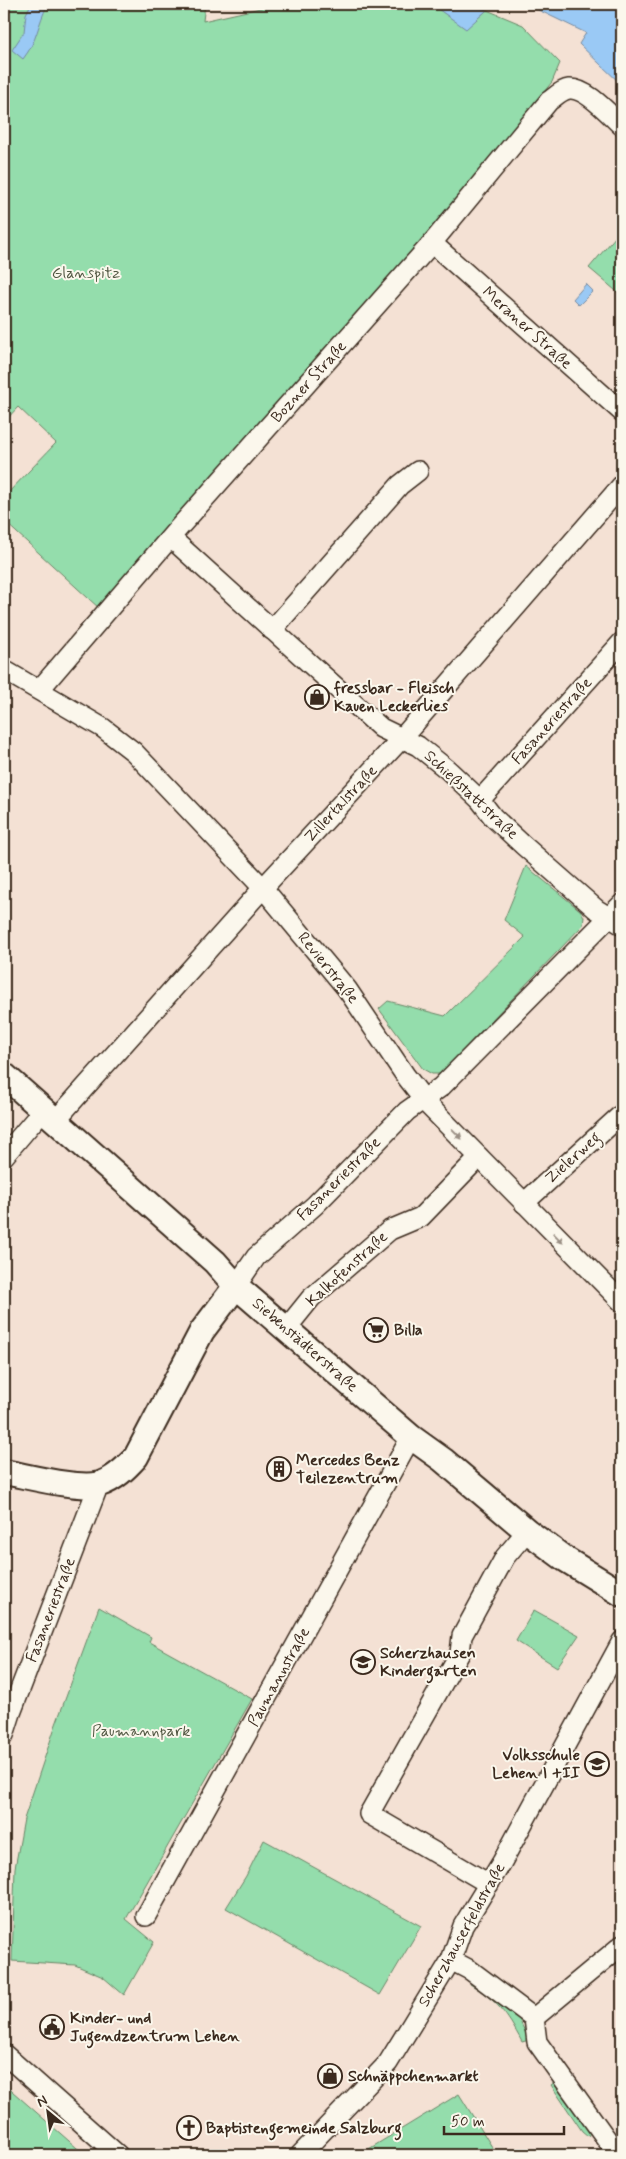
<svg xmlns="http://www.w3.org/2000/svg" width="626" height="2159" font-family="Mynerve,sans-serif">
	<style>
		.green { fill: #94ddac; stroke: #688465 }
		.water { fill: #9ac9f5; stroke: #74899f }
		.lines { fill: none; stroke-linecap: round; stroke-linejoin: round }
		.minor-casing { stroke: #3b2a1e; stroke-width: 22 }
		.tertiary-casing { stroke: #3b2a1e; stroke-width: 28 }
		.minor { stroke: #fbf7ec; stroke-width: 19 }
		.tertiary { stroke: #fbf7ec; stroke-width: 24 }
		.oneway { fill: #9b9085 }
		.labels { text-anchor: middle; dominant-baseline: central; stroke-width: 4; stroke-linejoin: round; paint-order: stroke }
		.park-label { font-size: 16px; fill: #515742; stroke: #fbf7ec }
		.street-label { font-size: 16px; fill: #3b2a1e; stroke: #fbf7ec }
		.poi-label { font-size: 16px; font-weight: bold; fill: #3b2a1e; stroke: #fbf7ec; text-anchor: start }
	</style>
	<rect width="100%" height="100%" fill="#f4e1d4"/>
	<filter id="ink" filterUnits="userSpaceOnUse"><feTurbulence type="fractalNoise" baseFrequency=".02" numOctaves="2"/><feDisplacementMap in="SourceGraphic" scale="10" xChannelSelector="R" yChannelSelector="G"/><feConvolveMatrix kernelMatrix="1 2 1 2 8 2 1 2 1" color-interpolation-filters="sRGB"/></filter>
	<g filter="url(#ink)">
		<!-- green -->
		<g class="green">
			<path d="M4,4H205L203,21L278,4H431L466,28L487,10L523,25L560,63L552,82L426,238L100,609L4,521V497L56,443L18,407L4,422Z"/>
			<path d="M622,229V296L589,268Z"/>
			<path d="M526,866L581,911L584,917L583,925L440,1074H432L423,1069L379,1009L388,1001L445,1016L525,937L504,920Z"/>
			<path d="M99,1607L151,1637L149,1642L252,1699L126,1919L154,1942L124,1995L103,1977L75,1965L12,1961L15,1868L24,1819L55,1727Z"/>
			<path d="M534,1610L579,1635L557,1667L516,1641Z"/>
			<path d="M264,1840L421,1926L380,1995L226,1908L246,1876Z"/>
			<path d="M473,1980L518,2017L529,2040L522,2042C506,2012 498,2002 470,1984Z"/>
			<path d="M555,2082L591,2131L588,2136L582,2131L551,2085Z"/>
			<path d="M4,2084L85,2155H4Z"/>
			<path d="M459,2094L497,2155H359Z"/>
		</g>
		<!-- water -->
		<g class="water">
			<path d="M31,4H48C37,25 38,40 23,59L12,50L24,32L26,14Z"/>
			<path d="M431,4H472L487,10L466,29Z"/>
			<path d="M526,4H622V85L579,44L586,33Z"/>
			<path d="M586,284L593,291L579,305L573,299Z"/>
		</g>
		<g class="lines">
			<defs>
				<g id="minor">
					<path d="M432,243L622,412"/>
					<path d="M171,538L381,728L418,746L448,770L480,800L493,817L523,845L596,909L622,925"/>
					<path d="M272,630L400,485L418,471"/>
					<path d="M4,670L103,728L134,752L263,888L347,989L405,1075L429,1106L622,1302"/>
					<path d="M40,689L175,532L432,243L549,101C555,97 561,90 569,89C586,87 610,115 622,126"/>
					<path d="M480,800L622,642"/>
					<path d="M55,1121L263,888L401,739L622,485"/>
					<path d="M4,1156L43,1110"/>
					<path d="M524,1203L622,1114"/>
					<path d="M236,1286L256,1257L315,1205L407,1111L441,1087L622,904"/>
					<path d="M286,1329L311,1298L390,1230L421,1217L479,1157"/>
					<path d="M4,1735L11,1713L99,1484"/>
					<path d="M489,1884L369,1814L460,1653L462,1636L505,1557L527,1531"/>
					<path d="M146,1916L411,1437"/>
					<path d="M451,1960L470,1970L534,2018L537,2042L618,2155"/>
					<path d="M534,2018L622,1945"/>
					<path d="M4,2054L118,2155"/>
					<path d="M300,2155L388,2063L412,2024L451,1960L463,1926L502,1862L622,1641"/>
				</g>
				<g id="tertiary">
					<path d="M4,1075L215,1262L236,1286L411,1437L443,1460L527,1531L565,1559L622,1594"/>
					<path d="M4,1472C27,1476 78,1490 100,1484C115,1479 126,1468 136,1457L202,1331L236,1286"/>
				</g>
			</defs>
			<!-- minor casing -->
			<use href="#minor" class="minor-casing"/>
			<!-- tertiary casing -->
			<use href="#tertiary" class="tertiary-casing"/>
			<!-- minor -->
			<use href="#minor" class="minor"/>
			<!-- tertiary -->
			<use href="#tertiary" class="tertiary"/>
		</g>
		<!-- one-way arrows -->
		<defs><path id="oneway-solid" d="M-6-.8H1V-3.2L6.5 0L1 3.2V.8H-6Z" transform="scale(1.25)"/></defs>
		<g class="oneway">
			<use href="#oneway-solid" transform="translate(457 1134) rotate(46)"/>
			<use href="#oneway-solid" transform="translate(558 1238) rotate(46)"/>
		</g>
	</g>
	<!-- icons -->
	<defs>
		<symbol id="shop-ring" viewBox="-11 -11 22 22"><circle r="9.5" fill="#fbf7ec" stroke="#3b2a1e" stroke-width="1.5"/><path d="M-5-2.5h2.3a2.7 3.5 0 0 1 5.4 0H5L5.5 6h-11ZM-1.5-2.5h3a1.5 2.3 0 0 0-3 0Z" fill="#3b2a1e"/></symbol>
		<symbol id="supermarket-ring" viewBox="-11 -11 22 22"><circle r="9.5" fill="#fbf7ec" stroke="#3b2a1e" stroke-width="1.5"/><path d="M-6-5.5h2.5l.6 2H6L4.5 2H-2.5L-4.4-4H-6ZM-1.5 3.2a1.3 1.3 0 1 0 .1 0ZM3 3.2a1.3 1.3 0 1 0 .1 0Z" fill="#3b2a1e"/></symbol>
		<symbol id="building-ring" viewBox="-11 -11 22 22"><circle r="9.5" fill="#fbf7ec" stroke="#3b2a1e" stroke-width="1.5"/><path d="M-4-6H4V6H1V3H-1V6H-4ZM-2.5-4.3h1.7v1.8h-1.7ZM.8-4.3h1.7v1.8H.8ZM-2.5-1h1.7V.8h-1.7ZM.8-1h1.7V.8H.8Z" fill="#3b2a1e"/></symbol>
		<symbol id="school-ring" viewBox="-11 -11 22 22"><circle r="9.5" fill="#fbf7ec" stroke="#3b2a1e" stroke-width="1.5"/><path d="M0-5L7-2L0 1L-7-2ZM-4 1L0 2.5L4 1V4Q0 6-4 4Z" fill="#3b2a1e"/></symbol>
		<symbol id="civic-ring" viewBox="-11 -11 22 22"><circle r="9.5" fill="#fbf7ec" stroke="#3b2a1e" stroke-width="1.5"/><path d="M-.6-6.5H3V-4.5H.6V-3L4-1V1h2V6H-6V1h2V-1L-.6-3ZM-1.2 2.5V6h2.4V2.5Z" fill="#3b2a1e"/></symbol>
		<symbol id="church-ring" viewBox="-11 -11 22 22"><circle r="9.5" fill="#fbf7ec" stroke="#3b2a1e" stroke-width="1.5"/><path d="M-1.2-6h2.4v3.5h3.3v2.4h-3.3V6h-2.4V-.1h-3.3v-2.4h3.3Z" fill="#3b2a1e"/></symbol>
	</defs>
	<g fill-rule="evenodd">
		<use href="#shop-ring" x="303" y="683" width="28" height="28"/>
		<use href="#supermarket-ring" x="362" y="1316" width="28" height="28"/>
		<use href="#building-ring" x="265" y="1455" width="28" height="28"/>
		<use href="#school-ring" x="349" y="1648" width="28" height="28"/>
		<use href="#school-ring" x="583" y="1750" width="28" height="28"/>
		<use href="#civic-ring" x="38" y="2013" width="28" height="28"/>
		<use href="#shop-ring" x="316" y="2062" width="28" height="28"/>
		<use href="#church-ring" x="175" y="2114" width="28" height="28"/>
	</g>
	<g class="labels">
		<!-- park labels -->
		<g class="park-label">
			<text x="86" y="273">Glanspitz</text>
			<text x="141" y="1731">Paumannpark</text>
		</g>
		<!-- street labels -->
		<g class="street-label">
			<text transform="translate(527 328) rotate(42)">Meraner Straße</text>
			<text transform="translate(309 382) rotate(-48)">Bozner Straße</text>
			<text transform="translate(552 721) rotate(-48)">Fasaneriestraße</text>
			<text transform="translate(471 795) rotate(43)">Schießstattstraße</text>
			<text transform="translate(341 804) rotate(-47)">Zillertalstraße</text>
			<text transform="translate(328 968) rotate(51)">Revierstraße</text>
			<text transform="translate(573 1158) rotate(-42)">Zielerweg</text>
			<text transform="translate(339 1179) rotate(-45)">Fasaneriestraße</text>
			<text transform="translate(347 1269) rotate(-42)">Kalkofenstraße</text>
			<text transform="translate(305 1345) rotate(41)">Siebenstädterstraße</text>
			<text transform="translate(51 1610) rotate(-69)">Fasaneriestraße</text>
			<text transform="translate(279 1677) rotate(-61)">Paumannstraße</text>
			<text transform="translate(462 1935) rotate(-61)">Scherzhauserfeldstraße</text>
		</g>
		<!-- poi labels -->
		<g class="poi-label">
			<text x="334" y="688">fressbar - Fleisch<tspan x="334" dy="18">Kauen Leckerlies</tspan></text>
			<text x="394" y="1330">Billa</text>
			<text x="296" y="1460">Mercedes Benz<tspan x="296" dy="18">Teilezentrum</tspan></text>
			<text x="380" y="1653">Scherzhausen<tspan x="380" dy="18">Kindergarten</tspan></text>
			<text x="580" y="1755" text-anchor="end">Volksschule<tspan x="580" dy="18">Lehen I +II</tspan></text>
			<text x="70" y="2018">Kinder- und<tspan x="70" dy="18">Jugendzentrum Lehen</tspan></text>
			<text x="348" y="2076">Schnäppchenmarkt</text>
			<text x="206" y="2128">Baptistengemeinde Salzburg</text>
		</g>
	</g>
	<!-- margin -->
	<rect width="626" height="2159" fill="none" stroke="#fbf7ec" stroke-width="20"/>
	<rect x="10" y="10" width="606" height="2139" fill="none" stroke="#3b2a1e" stroke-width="2" filter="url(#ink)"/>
	<!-- north arrow -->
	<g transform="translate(48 2112) rotate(331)" stroke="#fbf7ec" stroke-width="4" paint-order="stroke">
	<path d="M0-4L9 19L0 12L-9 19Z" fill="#3b2a1e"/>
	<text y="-8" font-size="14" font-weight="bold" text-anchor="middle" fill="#3b2a1e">N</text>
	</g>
	<!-- scale -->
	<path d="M444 2126v8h120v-8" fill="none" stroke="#3b2a1e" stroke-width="2.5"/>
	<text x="451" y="2126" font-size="15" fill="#3b2a1e" stroke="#fbf7ec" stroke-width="4" paint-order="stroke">50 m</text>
</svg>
